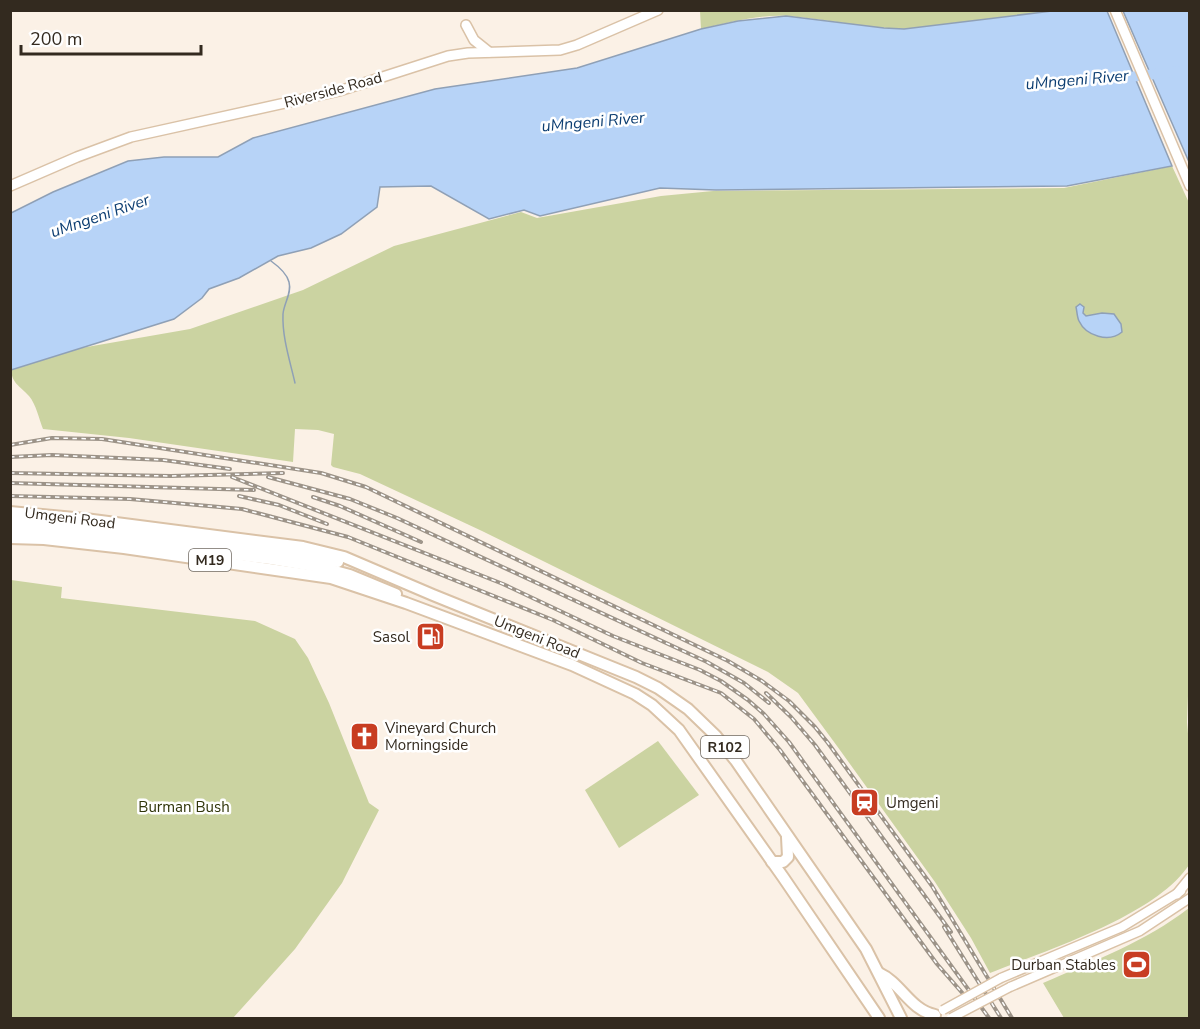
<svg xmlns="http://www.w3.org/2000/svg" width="1200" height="1029" font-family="'Nunito Sans',sans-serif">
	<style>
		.green { fill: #cbd3a1 }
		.water { fill: #b7d3f7; stroke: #8fa0b6; stroke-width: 1.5 }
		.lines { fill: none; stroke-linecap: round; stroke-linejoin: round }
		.stream { stroke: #8fa0b6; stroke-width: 1.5 }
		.river { stroke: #b7d3f7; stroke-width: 10 }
		.tertiary-casing { stroke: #dac2a7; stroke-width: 11 }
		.secondary-casing { stroke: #dac2a7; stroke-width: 12 }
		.primary-casing { stroke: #dac2a7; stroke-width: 14 }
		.tertiary { stroke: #fff; stroke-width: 8 }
		.secondary { stroke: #fff; stroke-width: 9 }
		.primary { stroke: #fff; stroke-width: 10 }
		.rail-casing { stroke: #9c9388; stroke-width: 4 }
		.rail { stroke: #fff; stroke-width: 1.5; stroke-dasharray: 4.5; stroke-linecap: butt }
		.tertiary-bridge-casing { stroke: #dac2a7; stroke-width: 11; stroke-linecap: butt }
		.tertiary-bridge { stroke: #fff; stroke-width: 8 }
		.labels { text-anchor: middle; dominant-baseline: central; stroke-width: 5; stroke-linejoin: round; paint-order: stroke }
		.shield { fill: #fff; stroke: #706a62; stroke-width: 1.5 }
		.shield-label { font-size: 14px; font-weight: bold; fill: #332a1f }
		.street-label { font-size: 15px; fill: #332a1f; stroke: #fff }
		.poi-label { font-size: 15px; fill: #332a1f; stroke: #fff; text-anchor: end }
		.park-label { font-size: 15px; fill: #30350a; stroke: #fff }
		.water-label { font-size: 16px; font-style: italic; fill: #0d3e72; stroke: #fff }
	</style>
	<rect width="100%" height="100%" fill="#fbf1e6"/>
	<!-- green -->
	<g class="green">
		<path d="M700,11H1052L904,29C865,28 827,19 788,16C761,14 727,23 701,29Z"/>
		<path d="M1172,166L1190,205V644L1187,722L1190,757L1189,865C1155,916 1047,950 990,973L971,938L935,882L837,746L798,693L768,672L482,531L360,474L333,467L331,465L334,434L318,430L295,429L293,462L129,438L43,429C39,419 36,404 29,396C20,386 11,383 11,368L41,355L190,329L303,290L394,246L521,212L537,218L661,196L713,191L1064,188Z"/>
		<path d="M11,580L62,587L61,598L255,621L295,639L308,658L329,703L369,803L379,810L342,883L295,949L233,1018H11Z"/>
		<path d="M658,741L699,795L619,848L585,790Z"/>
		<path d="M1189,908V1018H1064L1043,983C1094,961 1145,942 1189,908Z"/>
	</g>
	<!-- water -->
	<g class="water">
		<path d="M1052,11H1107L1172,166L1067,186L716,190L660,188L540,216L524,210L489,219L431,186L380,187L377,207L341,234L311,248L278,256L239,278L209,289L202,298L174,319L11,370V213L53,192L128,161L164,157H218L253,138L435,89L577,68L701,29L738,21L786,16L884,28L904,29Z"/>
		<path d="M1123,11H1189V162Z"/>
		<path d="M1080,304L1084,307L1083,313L1086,316L1102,313L1114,314L1121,324L1122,332C1109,343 1086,336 1079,321C1077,317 1077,311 1076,307Z"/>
	</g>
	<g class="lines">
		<!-- stream -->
		<path class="stream" d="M271,261C278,266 287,274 289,282C292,293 284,303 283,314C282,337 290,361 295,383"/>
		<!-- river -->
		<path class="river" d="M1121,78L1190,70"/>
		<defs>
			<g id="tertiary">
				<path d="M1001,978L1122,927L1181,891"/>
				<path d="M1010,987L1140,931L1190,898"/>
			</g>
			<g id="secondary">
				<path d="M1115,10L1190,186"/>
				<path d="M466,25L474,40L489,52"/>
				<path d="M10,186L77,157L131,137L339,91L448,56L468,53L560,50L577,45L658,10"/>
				<path d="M1177,894L1190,878"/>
			</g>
			<g id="primary">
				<path d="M10,512L85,519L303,547L344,557L433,595L636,677L658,688L688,709L716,736L736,761L866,949L901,1018"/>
				<path d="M10,521L89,528L271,550L338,562"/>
				<path d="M10,529L49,531L271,559L320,567L350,575L396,594"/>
				<path d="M10,538L44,539L124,548L331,578L406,603L572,665L635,694L652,705L679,730L783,877L879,1018"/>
				<path d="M772,862H783L788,857L787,837"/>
				<path d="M879,973C901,983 910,1010 935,1015"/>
			</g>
		</defs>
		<!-- tertiary casing -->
		<use href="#tertiary" class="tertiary-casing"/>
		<!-- secondary casing -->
		<use href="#secondary" class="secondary-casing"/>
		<!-- primary casing -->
		<use href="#primary" class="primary-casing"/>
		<!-- tertiary -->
		<use href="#tertiary" class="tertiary"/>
		<!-- secondary -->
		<use href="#secondary" class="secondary"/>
		<!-- primary -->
		<use href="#primary" class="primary"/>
		<defs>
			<g id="rail">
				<path d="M10,445L52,438L102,439L321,473L366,487L728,661L762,681L789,701L815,727L828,743L932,886L1012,1018"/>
				<path d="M10,457L52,455L163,460L230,469"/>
				<path d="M10,473L171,476L283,473"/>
				<path d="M232,477L503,584L613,636L700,670L721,681L748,700L764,714L789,742L989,1018"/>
				<path d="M268,477L350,499L397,518L707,662L744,683L769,703"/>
				<path d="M10,483L254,490"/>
				<path d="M10,496L130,499L242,509L348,537L553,620L642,663L721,693L754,719L780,750L937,964L965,996"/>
				<path d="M239,496L279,505L327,524"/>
				<path d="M313,497L340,506L421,542"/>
				<path d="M766,693L791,717L815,745L951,932"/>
				<path d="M944,927L1001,1018"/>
			</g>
		</defs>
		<!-- rail casing -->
		<use href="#rail" class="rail-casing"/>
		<!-- rail -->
		<use href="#rail" class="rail"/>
		<defs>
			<g id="tertiary-bridge">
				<path d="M943,1010L1001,978"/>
				<path d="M951,1018L1010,987"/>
			</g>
		</defs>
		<!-- tertiary-bridge casing -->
		<use href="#tertiary-bridge" class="tertiary-bridge-casing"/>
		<!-- tertiary-bridge -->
		<use href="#tertiary-bridge" class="tertiary-bridge"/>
	</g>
	<!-- icons -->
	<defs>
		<symbol id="fuel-square" viewBox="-11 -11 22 22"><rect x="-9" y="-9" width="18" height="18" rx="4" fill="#c83d22" stroke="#fff"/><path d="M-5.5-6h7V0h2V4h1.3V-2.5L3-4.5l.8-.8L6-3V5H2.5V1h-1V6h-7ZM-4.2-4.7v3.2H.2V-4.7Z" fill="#fff"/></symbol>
		<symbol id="church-square" viewBox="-11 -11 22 22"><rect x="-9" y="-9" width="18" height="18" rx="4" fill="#c83d22" stroke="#fff"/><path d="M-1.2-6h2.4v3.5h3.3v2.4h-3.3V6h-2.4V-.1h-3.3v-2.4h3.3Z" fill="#fff"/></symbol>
		<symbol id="station-square" viewBox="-11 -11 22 22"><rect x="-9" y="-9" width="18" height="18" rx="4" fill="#c83d22" stroke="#fff"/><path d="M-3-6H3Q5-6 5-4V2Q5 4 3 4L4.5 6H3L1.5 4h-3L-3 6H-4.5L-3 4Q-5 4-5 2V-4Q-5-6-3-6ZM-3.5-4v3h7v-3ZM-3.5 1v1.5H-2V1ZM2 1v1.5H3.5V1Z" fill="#fff"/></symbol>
		<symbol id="stadium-square" viewBox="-11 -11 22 22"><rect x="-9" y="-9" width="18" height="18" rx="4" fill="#c83d22" stroke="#fff"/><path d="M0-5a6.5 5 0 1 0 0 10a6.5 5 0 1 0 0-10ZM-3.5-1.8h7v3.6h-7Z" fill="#fff"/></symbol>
	</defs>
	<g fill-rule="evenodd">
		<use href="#fuel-square" x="414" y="620" width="33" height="33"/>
		<use href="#church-square" x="348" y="720" width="33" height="33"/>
		<use href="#station-square" x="848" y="786" width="33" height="33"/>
		<use href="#stadium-square" x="1120" y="948" width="33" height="33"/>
	</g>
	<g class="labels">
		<!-- shield labels -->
		<g class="shield">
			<rect x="189" y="549" width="42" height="22" rx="4.5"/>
			<rect x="701" y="736" width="48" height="22" rx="4.5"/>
		</g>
		<g class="shield-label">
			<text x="210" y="560">M19</text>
			<text x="725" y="747">R102</text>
		</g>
		<!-- street labels -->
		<g class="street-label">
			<text transform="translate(333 90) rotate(-15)">Riverside Road</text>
			<text transform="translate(70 518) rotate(7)">Umgeni Road</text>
			<text transform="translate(537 637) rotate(22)">Umgeni Road</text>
		</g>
		<!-- poi labels -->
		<g class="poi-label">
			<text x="410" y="637">Sasol</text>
			<text x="385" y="728" text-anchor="start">Vineyard Church<tspan x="385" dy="17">Morningside</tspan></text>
			<text x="886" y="803" text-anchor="start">Umgeni</text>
			<text x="1116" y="965">Durban Stables</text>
		</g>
		<!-- park labels -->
		<g class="park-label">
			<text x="184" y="807">Burman Bush</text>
		</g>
		<!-- water labels -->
		<g class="water-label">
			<text transform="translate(1077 80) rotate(-5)">uMngeni River</text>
			<text transform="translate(593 122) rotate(-5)">uMngeni River</text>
			<text transform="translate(100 216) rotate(-19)">uMngeni River</text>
		</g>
	</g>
	<!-- border -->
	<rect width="1200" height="1029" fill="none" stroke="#332a1f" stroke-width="24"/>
	<!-- scale -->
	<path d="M21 45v9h180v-9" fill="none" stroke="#332a1f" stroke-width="3"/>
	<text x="30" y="45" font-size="18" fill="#332a1f" stroke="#ffffff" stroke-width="4.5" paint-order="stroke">200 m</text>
</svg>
